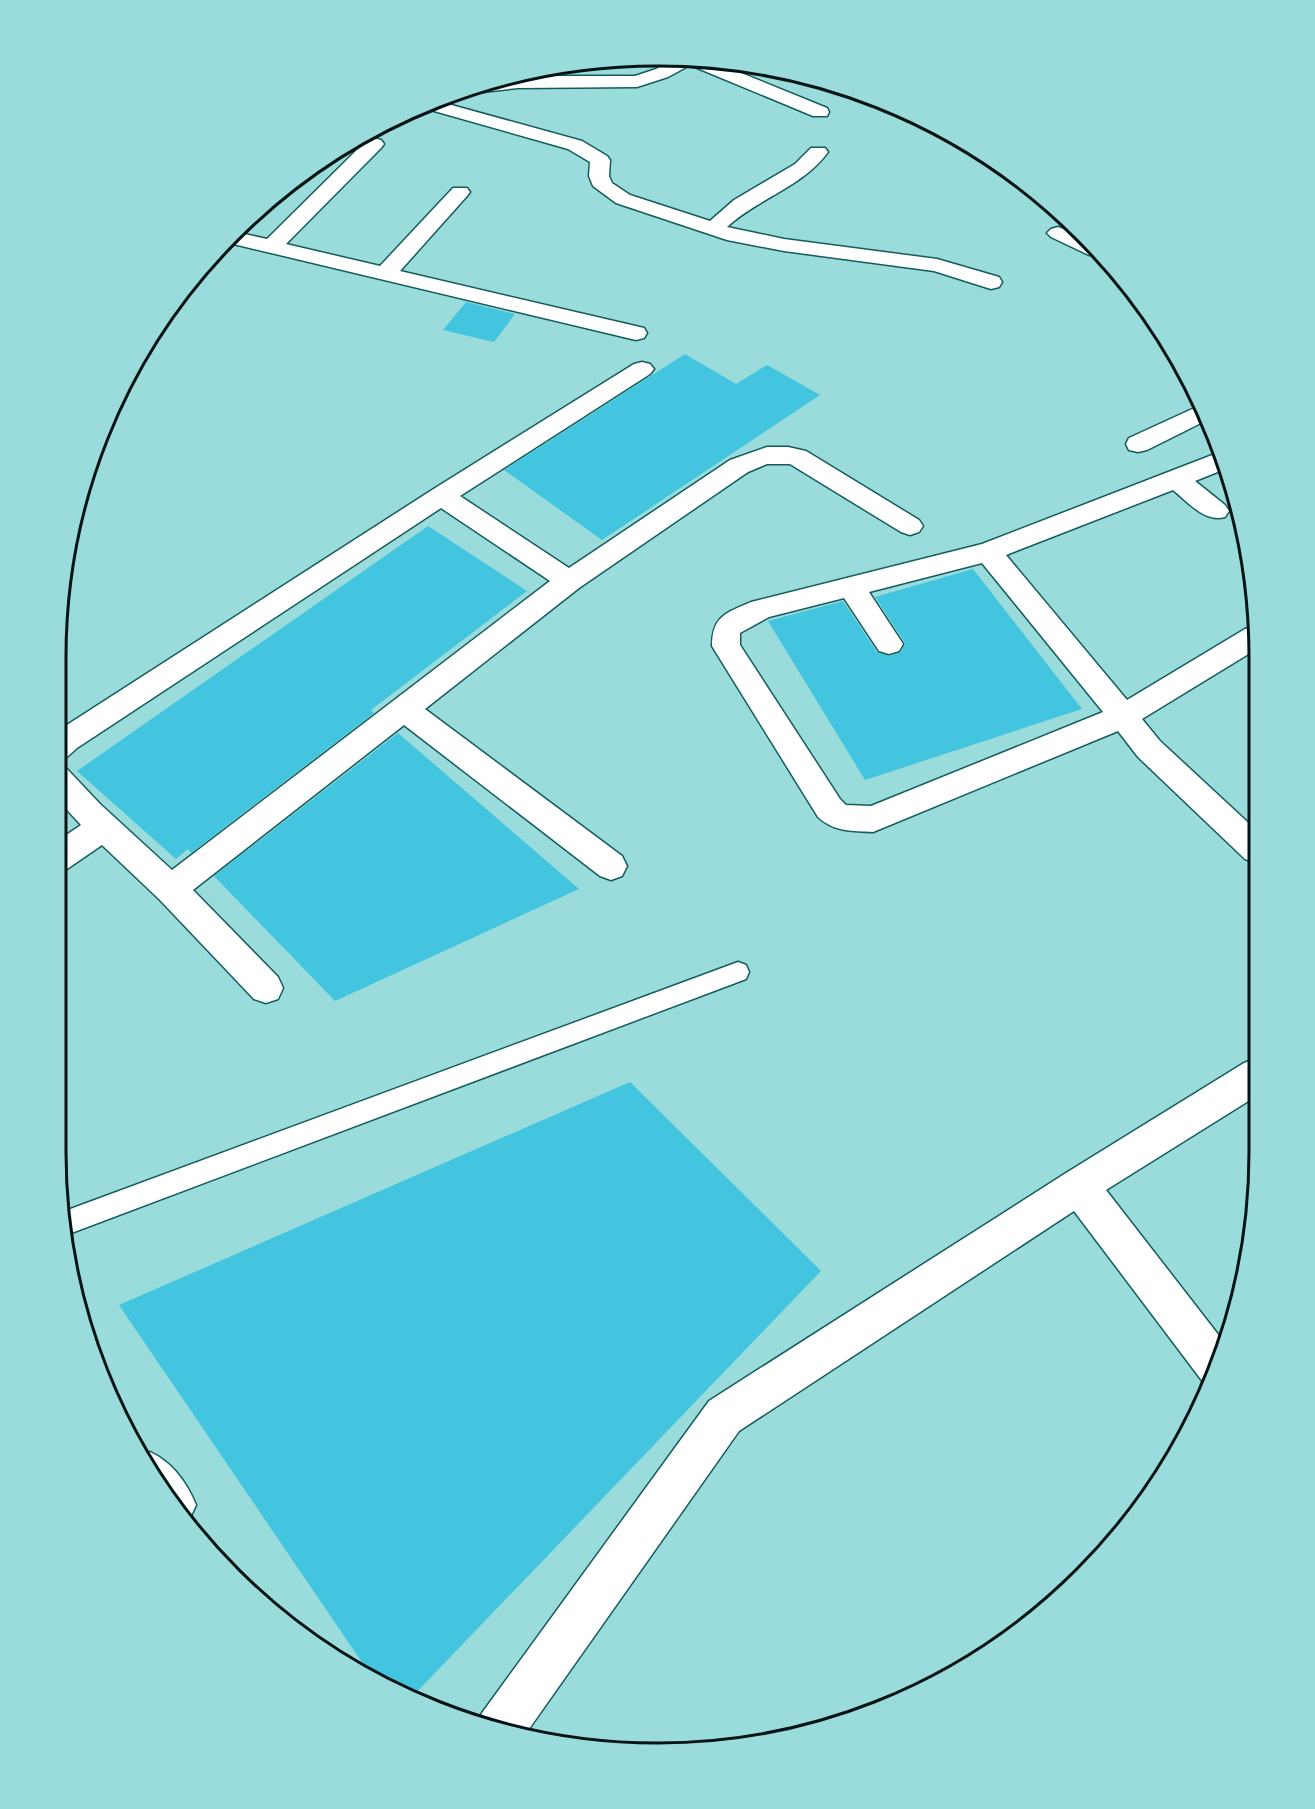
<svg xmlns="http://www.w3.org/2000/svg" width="1315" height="1809" font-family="Helvetica,sans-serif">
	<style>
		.building { fill: #43c4df }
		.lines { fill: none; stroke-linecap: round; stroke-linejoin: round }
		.lane-casing { stroke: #145c5c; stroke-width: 3 }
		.street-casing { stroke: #145c5c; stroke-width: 3 }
		.lane { fill: #fff; fill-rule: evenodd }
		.street { fill: #fff; fill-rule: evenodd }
		.rim { fill: none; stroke: #001415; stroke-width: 3 }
	</style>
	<rect width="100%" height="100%" fill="#99dcdb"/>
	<!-- building -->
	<g class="building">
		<path d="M466,302L515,314L494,342L443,330Z"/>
		<path d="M685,354L736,384L767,365L820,395L602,540L504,470Z"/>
		<path d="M428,526L527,591L371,710L374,713L191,853L188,849L176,859L77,771Z"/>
		<path d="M973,569L1082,709L865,780L768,621L843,601L877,652L890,656L901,652L905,643L875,597Z"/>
		<path d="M398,733L579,889L335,1001L214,876Z"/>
		<path d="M630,1082L821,1271L410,1699L392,1692L374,1680L119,1305Z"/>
	</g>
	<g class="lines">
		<defs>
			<path id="lane" d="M738,962L746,965L749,972L746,979L66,1235L65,1211Z"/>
			<g id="street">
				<path d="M675,59L709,60L827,108L829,112L827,116H813L690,65L668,77L637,87L518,88L473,93L466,90L493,79L518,76H635L656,69Z"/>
				<path d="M437,101L582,141L607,156L610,160L609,176L612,183L630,195L710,221L734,200L795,164L811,148H825L828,152C803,187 758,198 727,227L784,239L937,259L999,277L1002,282L999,287L991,289L934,271L784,251L727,240L616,203L593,186L589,176L590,162L568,149L420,107Z"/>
				<path d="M374,138L381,140L384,144L381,148L286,244L380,266L453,188H467L470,192L467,196L400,271L644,328L647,333L644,338L636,340L225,242L235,232L267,239L367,140Z"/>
				<path d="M1058,227L1084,237L1102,255H1089L1051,237L1047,233L1051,229Z"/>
				<path d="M642,362L650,364L654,369L650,374L460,496L569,568L730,460L767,447H788L806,451L919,520L923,526L919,532L910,535L901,532L790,464H767L748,472L579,588L425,709L622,856L627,866L622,876L611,880L600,876L404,725L193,890L278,977L283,988L278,999L266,1003L254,999L159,899L102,845L67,869L56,872V842L81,825L56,798V766L67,769L100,804L172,870L550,581L441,508L77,748L67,757L56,761V732L432,490L634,364Z"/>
				<path d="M1201,405L1209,419L1147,450L1138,452L1129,450L1126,444L1129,438Z"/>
				<path d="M1220,452L1225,469L1195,481L1225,505L1229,511L1225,517C1205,523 1188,502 1173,490L1006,555L1127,700L1245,629L1255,626V650L1142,719L1160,741L1256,830V863L1245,859L1138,757L1118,731L873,832C852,831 834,832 818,817L712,646C712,616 726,613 751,602L982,544ZM982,563L1103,712L871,806L846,805L840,799L740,645V633L769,617L844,598L879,651L889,654L899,651L903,644L869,592Z"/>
				<path d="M1257,1058L1258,1095L1106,1190L1227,1346L1210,1384L1203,1382L1074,1211L739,1431L524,1736L477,1725L482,1713L709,1401L1066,1173L1244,1063Z"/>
				<path d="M150,1452C172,1462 187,1483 196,1505L189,1520L157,1486L140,1457Z"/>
			</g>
		</defs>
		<!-- lane casing -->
		<use href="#lane" class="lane-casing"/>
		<!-- street casing -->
		<use href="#street" class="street-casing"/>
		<!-- lane -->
		<use href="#lane" class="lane"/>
		<!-- street -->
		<use href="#street" class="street"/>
	</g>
	<!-- crop -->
	<path d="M0 0H1315V1809H0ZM657 66H658A591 591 0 0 1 1249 657V1152A591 591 0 0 1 658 1743H657A591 591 0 0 1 66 1152V657A591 591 0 0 1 657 66Z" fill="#99dcdb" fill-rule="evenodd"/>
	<path class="rim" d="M657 66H658A591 591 0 0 1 1249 657V1152A591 591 0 0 1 658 1743H657A591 591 0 0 1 66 1152V657A591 591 0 0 1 657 66Z"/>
</svg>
